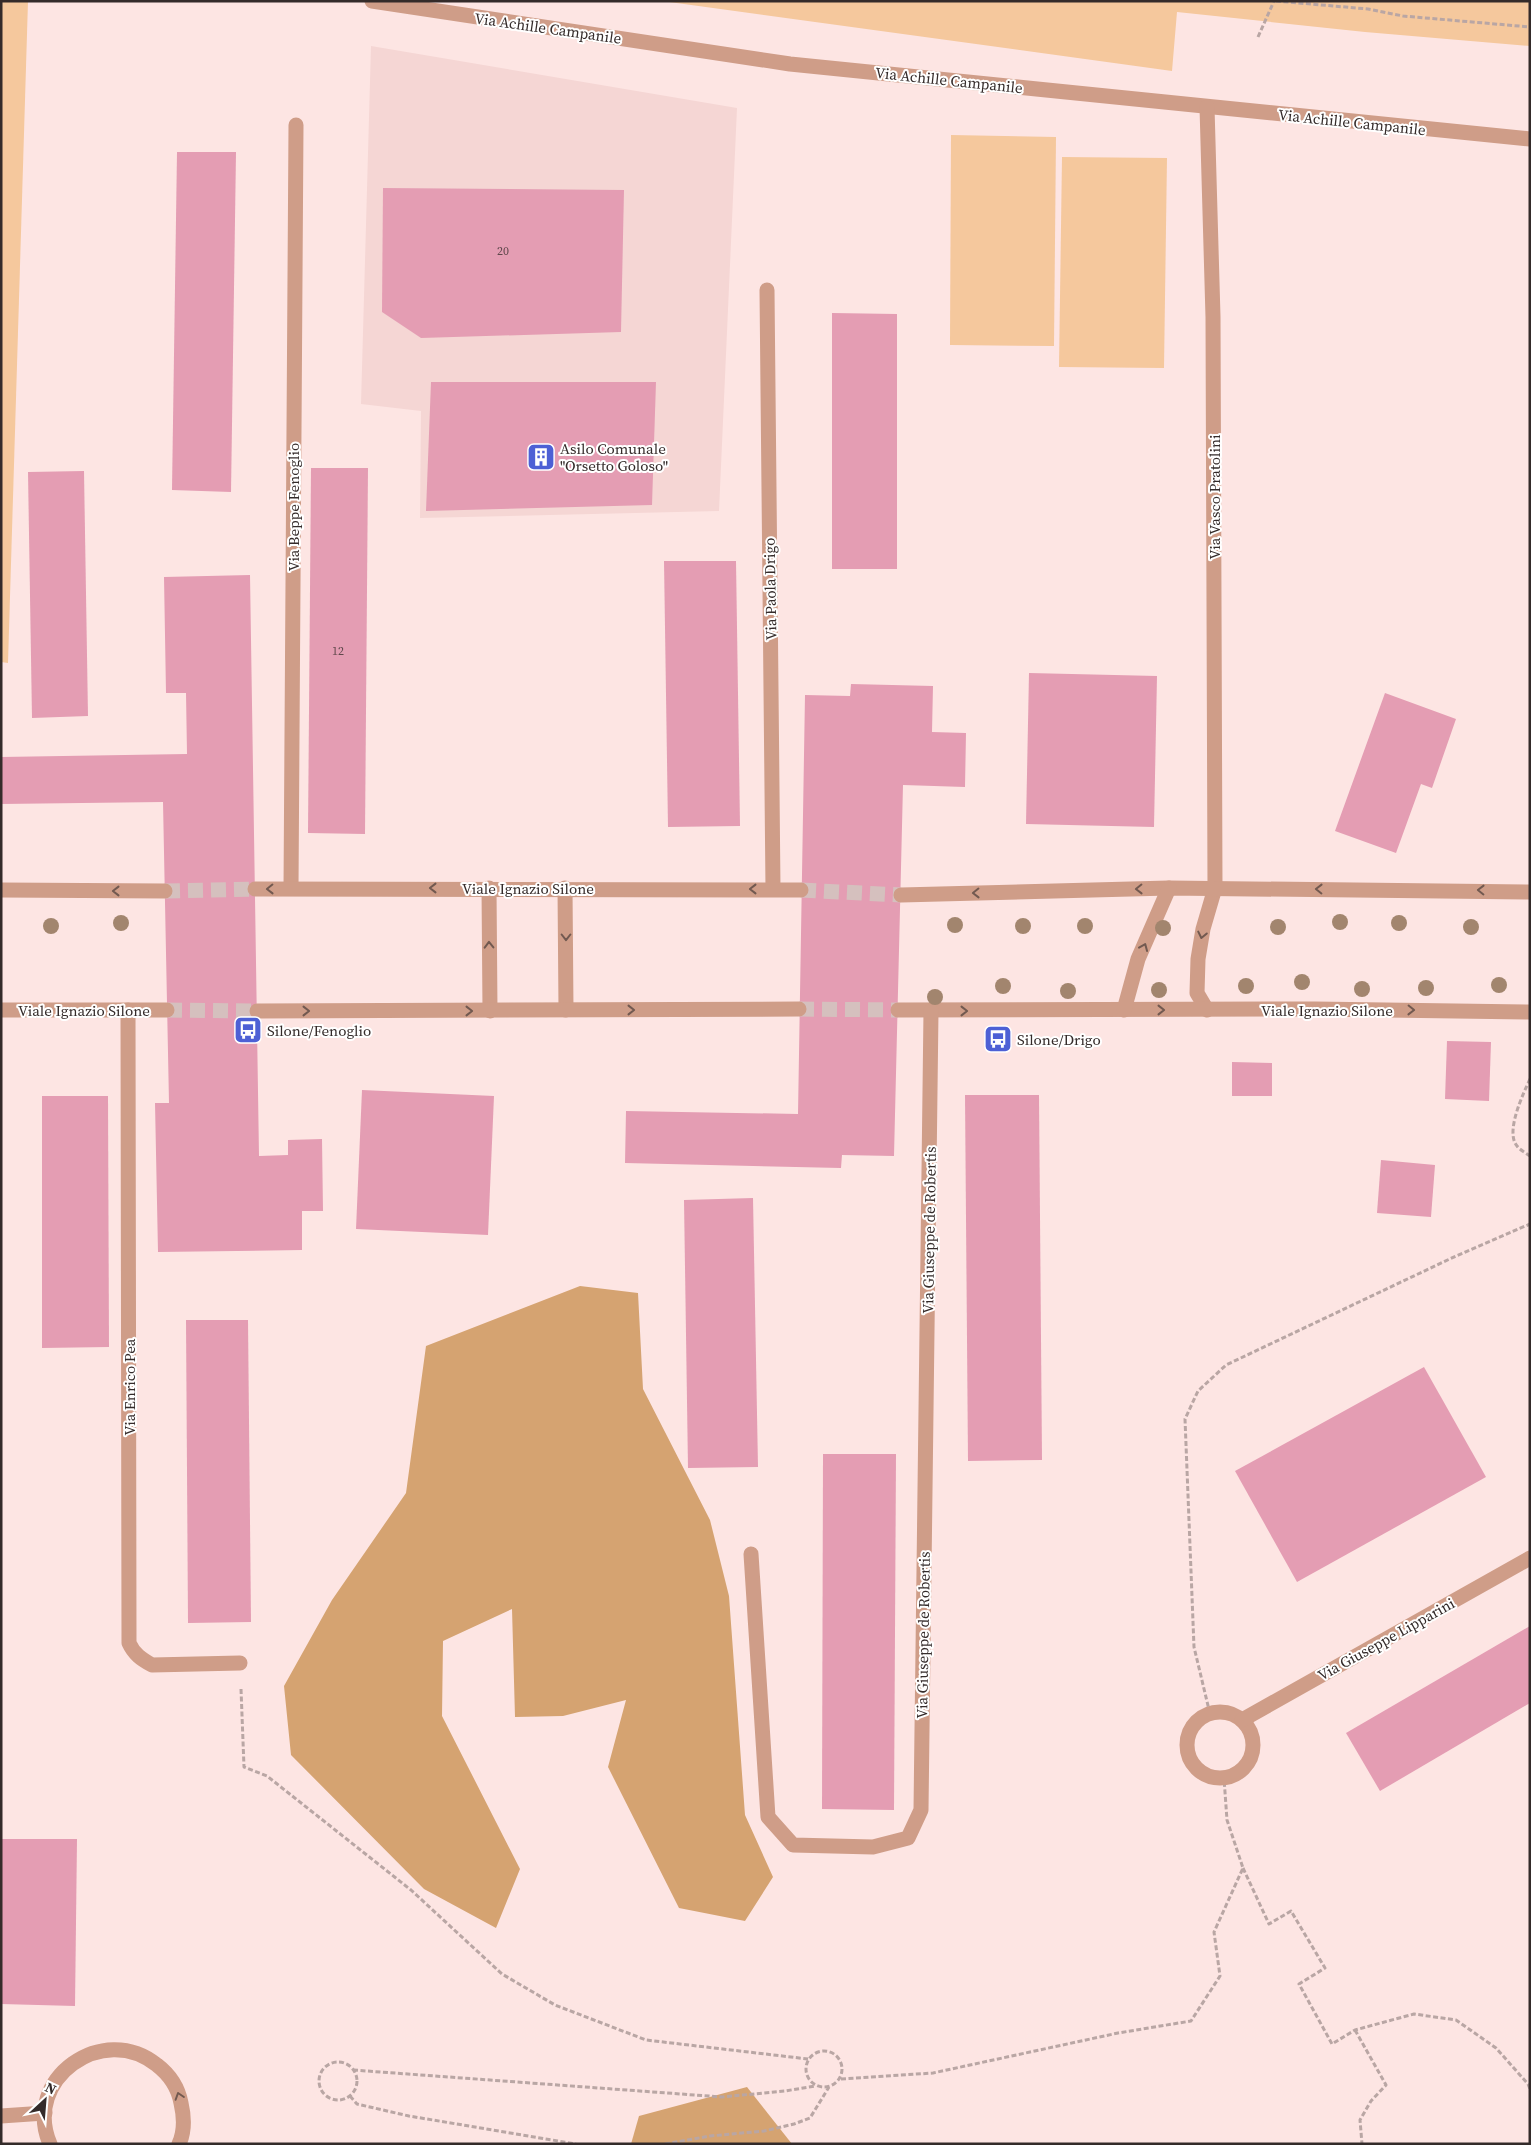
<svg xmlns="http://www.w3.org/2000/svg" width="1531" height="2145" font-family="'Source Serif 4',serif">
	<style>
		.built { fill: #f5d6d4 }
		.green { fill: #f5c89d }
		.forest { fill: #d5a371 }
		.building { fill: #e49db3 }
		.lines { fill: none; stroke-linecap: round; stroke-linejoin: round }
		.minor-tunnel { stroke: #d5c0be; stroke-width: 15; stroke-dasharray: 15 8; stroke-linecap: butt }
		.path { stroke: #b9a6a4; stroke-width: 3; stroke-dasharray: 5 2.5; stroke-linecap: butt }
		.minor { stroke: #cf9d88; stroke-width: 15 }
		.tree { fill: #a2856e }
		.oneway { stroke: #725950 }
		.labels { text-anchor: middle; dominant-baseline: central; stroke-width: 4; stroke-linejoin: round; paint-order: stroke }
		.number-label { font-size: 12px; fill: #60484c }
		.street-label { font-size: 15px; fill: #342b2a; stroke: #fff }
		.poi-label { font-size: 15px; fill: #342b2a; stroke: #fff; text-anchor: start }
	</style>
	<rect width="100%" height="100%" fill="#fde5e3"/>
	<!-- built -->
	<path class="built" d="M371,46L737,108L719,511L420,518L421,411L361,404Z"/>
	<!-- green -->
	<g class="green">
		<path d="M1,1H28L8,663L1,662Z"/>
		<path d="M662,1H1530V46L1365,32L1177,12L1172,71Z"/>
		<path d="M951,135L1056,137L1054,346L950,345Z"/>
		<path d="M1062,157L1167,158L1164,368L1059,367Z"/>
	</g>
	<!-- forest -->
	<g class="forest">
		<path d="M580,1286L638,1293L643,1389L710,1520L729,1596L745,1815L773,1877L745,1921L679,1908L608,1767L626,1700L563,1716L515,1717L512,1609L443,1641L442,1716L520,1869L496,1928L424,1889L291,1755L284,1686L332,1600L406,1493L426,1346Z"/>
		<path d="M747,2087L792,2144H631L639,2116Z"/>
	</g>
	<!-- building -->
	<g class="building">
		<path d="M177,152H236L231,492L172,490Z"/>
		<path d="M383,188L624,190L621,332L421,338L382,312Z"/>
		<path d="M832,313L897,314V569H832Z"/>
		<path d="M431,382H656L652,505L426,511Z"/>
		<path d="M311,468H368L365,834L308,833Z"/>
		<path d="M84,471L88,716L32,718L28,472Z"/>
		<path d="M664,561H736L740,826L668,827Z"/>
		<path d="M250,575L259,1156L288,1155V1140L322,1139L323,1211H302V1250L158,1252L155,1103H169L163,802L1,804V757L187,754L186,693H166L164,577Z"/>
		<path d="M1029,673L1157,676L1154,827L1026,824Z"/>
		<path d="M851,684L933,686L932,732L966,733L965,787L903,785L894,1156L842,1155L841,1168L625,1163L626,1111L798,1114L805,695L850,696Z"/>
		<path d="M1385,693L1456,719L1432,788L1421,784L1396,853L1335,831Z"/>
		<path d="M1447,1041L1491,1042L1489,1101L1445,1099Z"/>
		<path d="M1232,1062L1272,1063V1096H1232Z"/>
		<path d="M362,1090L494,1096L488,1235L356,1229Z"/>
		<path d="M965,1095H1039L1042,1460L968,1461Z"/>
		<path d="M42,1096H108L109,1347L42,1348Z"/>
		<path d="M1381,1160L1435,1165L1431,1217L1377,1213Z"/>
		<path d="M753,1198L758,1467L688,1468L684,1200Z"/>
		<path d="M186,1320H248L251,1622L188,1623Z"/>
		<path d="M1424,1367L1486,1477L1297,1582L1235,1471Z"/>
		<path d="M823,1454H896L894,1810L822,1809Z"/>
		<path d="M1530,1626V1703L1380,1791L1346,1733Z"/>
		<path d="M2,1839H77L75,2006L1,2004Z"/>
	</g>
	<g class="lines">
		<!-- minor-tunnel -->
		<g class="minor-tunnel">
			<path d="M801,890L901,895"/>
			<path d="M165,891L255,889"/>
			<path d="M799,1009L898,1010"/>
			<path d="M167,1010L257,1011"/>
		</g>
		<!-- path -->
		<g class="path">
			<path d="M1276,1L1368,9L1403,16L1530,27"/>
			<path d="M1258,37L1274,1"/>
			<path d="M1530,1079C1523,1094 1505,1132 1517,1146C1520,1150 1526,1153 1530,1156"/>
			<path d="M241,1689L244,1767L267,1776L411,1890L502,1974L555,2005L646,2040L808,2059"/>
			<path d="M1210,1714L1194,1647L1185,1419L1198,1391L1226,1365L1456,1256L1530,1224"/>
			<path d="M1243,1868L1269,1924L1291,1911L1325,1968L1299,1984L1332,2044L1355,2030L1414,2014L1456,2020L1496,2048L1528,2084L1530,2089"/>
			<path d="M1355,2030L1386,2085L1371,2101L1360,2120L1362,2144"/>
			<circle cx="824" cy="2069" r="18"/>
			<circle cx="338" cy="2081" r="19"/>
			<path d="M353,2070L722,2097L785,2091L815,2086"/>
			<path d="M841,2079L933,2073L1118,2033L1191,2021L1220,1976L1214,1932L1243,1868L1227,1820L1224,1778"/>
			<path d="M350,2096L357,2104L409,2116L576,2144"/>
			<path d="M665,2144L710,2136L764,2131L794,2124L810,2118L829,2087"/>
		</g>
		<!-- minor -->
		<g class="minor">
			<path d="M372,1L790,64L1530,139"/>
			<path d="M1207,107L1213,317L1215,888L1203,929L1198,959L1197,993L1207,1010"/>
			<path d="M767,290L773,889"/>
			<path d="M291,888L296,125"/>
			<path d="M489,888L490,1011"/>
			<path d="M565,888L566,1010"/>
			<path d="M255,889L801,890"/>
			<path d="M1,890L165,891"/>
			<path d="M901,895L1169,888L1530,892"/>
			<path d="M1,1010H167"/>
			<path d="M128,1010L129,1643C134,1654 141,1659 152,1665L240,1663"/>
			<path d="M898,1010L1315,1009L1530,1012"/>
			<path d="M1124,1010L1138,959L1169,888"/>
			<path d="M257,1011L799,1009"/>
			<path d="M751,1554L768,1817L793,1845L873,1847L908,1838L921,1810L931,1011"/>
			<circle cx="1220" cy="1745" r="33"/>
			<path d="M1242,1720L1530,1558"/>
			<path d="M1,2116L45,2113"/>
			<path d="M50,2144C22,2079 103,2021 157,2065C170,2075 178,2087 181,2103C184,2116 185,2131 179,2144"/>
		</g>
	</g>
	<!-- trees -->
	<g class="tree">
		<circle cx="1340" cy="922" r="8"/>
		<circle cx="121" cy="923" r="8"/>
		<circle cx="1399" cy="923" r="8"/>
		<circle cx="955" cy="925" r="8"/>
		<circle cx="51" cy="926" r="8"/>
		<circle cx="1023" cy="926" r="8"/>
		<circle cx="1085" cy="926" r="8"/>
		<circle cx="1278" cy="927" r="8"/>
		<circle cx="1471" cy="927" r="8"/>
		<circle cx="1163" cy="928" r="8"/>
		<circle cx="1302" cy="982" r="8"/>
		<circle cx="1499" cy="985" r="8"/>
		<circle cx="1003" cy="986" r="8"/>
		<circle cx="1246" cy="986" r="8"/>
		<circle cx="1426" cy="988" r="8"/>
		<circle cx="1362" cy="989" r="8"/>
		<circle cx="1159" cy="990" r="8"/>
		<circle cx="1068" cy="991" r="8"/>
		<circle cx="935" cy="997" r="8"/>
	</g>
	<!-- one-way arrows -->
	<defs><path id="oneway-chevron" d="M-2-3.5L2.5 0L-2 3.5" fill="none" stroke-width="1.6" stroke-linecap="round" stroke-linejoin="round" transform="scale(1.25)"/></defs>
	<g class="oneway">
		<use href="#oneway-chevron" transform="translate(433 888) rotate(180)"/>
		<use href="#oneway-chevron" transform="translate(270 889) rotate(179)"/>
		<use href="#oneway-chevron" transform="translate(753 889) rotate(-180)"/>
		<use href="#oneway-chevron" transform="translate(1139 889) rotate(179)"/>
		<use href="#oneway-chevron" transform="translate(1319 889) rotate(-179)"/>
		<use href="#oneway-chevron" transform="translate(1481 890) rotate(-179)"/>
		<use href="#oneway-chevron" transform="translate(116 891) rotate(-180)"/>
		<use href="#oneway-chevron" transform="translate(976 893) rotate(179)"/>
		<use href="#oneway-chevron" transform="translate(1202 935) rotate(102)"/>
		<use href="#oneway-chevron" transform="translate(566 937) rotate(90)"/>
		<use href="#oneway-chevron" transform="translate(489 945) rotate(-91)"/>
		<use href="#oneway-chevron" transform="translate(1144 947) rotate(-67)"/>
		<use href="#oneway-chevron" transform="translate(631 1010)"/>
		<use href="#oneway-chevron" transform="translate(1161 1010)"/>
		<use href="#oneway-chevron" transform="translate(1411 1010) rotate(1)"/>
		<use href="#oneway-chevron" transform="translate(306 1011)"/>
		<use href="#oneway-chevron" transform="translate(469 1011)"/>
		<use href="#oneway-chevron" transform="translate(964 1011)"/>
		<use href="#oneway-chevron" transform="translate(179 2096) rotate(-108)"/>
	</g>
	<!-- icons -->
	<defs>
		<symbol id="building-square" viewBox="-11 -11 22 22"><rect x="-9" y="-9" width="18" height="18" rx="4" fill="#4d60d5" stroke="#fff"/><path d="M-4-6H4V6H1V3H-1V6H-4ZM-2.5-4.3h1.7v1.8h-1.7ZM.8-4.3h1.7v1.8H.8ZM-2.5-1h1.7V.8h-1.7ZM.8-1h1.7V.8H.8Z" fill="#fff"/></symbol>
		<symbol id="bus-square" viewBox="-11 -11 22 22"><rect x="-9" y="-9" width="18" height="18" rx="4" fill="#4d60d5" stroke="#fff"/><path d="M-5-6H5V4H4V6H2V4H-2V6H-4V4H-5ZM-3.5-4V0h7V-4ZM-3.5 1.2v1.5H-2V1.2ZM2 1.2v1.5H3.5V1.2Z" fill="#fff"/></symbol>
	</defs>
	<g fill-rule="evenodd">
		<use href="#building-square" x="525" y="441" width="32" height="32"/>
		<use href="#bus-square" x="232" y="1014" width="32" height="32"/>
		<use href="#bus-square" x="982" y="1023" width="32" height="32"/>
	</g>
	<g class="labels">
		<!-- number labels -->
		<g class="number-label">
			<text x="503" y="251">20</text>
			<text x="338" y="651">12</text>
		</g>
		<!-- street labels -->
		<g class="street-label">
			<text transform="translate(548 28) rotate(8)">Via Achille Campanile</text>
			<text transform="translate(949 80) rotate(6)">Via Achille Campanile</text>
			<text transform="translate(1352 122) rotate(6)">Via Achille Campanile</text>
			<text transform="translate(1214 497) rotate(-90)">Via Vasco Pratolini</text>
			<text transform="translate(293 507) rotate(-90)">Via Beppe Fenoglio</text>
			<text transform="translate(770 589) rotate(-91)">Via Paola Drigo</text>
			<text x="528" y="888">Viale Ignazio Silone</text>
			<text x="84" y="1010">Viale Ignazio Silone</text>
			<text x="1327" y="1010">Viale Ignazio Silone</text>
			<text transform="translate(929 1230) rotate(-89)">Via Giuseppe de Robertis</text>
			<text transform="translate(129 1387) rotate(-90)">Via Enrico Pea</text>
			<text transform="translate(923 1635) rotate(-89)">Via Giuseppe de Robertis</text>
			<text transform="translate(1386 1639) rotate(-29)">Via Giuseppe Lipparini</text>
		</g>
		<!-- poi labels -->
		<g class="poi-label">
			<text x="560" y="448">Asilo Comunale<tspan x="560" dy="17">"Orsetto Goloso"</tspan></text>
			<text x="267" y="1030">Silone/Fenoglio</text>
			<text x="1017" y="1039">Silone/Drigo</text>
		</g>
	</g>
	<!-- border -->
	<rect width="1531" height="2145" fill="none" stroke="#342b2a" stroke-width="5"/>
	<!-- north arrow -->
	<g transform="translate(45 2100) rotate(26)" stroke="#ffffff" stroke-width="4" paint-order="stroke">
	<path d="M0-4L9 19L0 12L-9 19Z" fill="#342b2a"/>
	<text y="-8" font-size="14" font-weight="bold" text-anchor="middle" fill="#342b2a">N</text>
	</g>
</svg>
